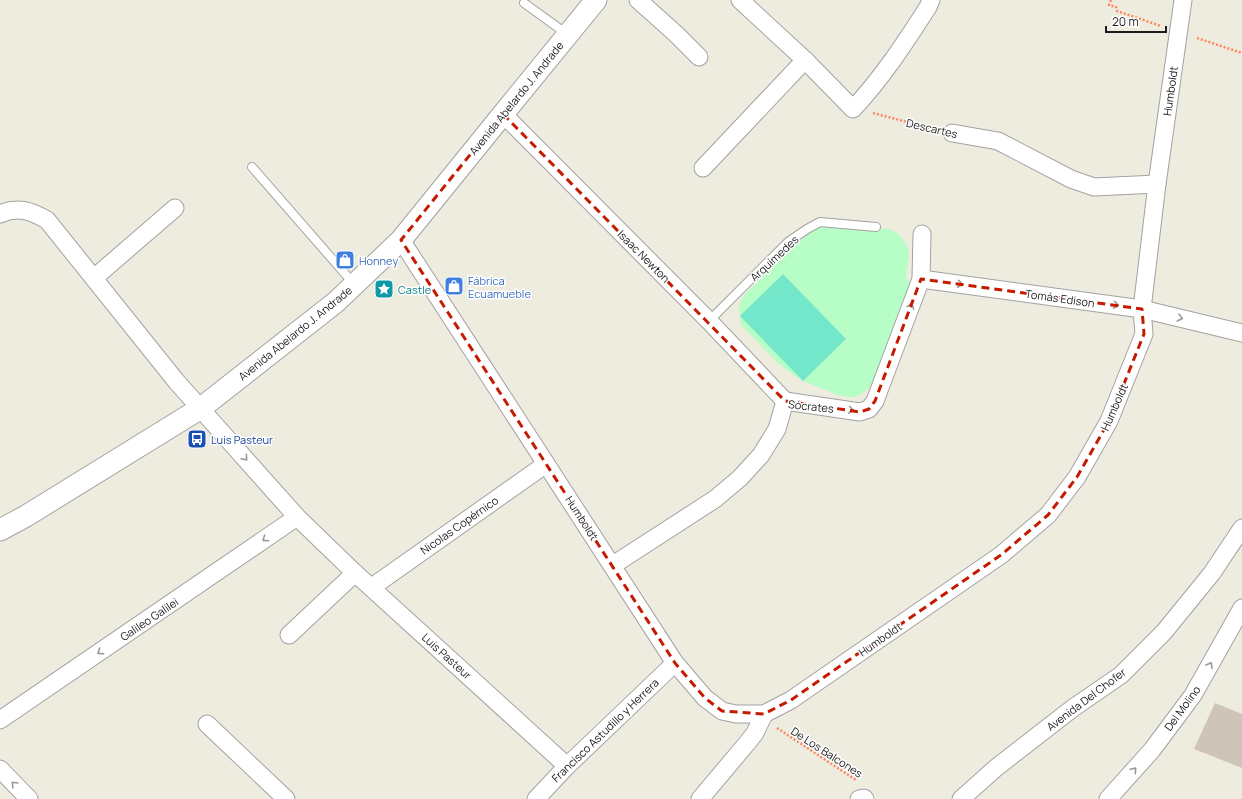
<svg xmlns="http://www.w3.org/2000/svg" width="1242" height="799" font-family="Manrope,sans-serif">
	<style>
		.park { fill: #b6fec5 }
		.pitch { fill: #74e6c9 }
		.building { fill: #cec5b8 }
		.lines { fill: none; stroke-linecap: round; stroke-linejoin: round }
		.service-casing { stroke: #a2a2a2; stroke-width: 10 }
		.minor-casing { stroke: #a2a2a2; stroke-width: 19 }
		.tertiary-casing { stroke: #a2a2a2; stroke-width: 23 }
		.path { stroke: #ff855f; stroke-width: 2.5; stroke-dasharray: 2 2; stroke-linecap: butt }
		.service { stroke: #fff; stroke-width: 8 }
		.minor { stroke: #fff; stroke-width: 17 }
		.tertiary { stroke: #fff; stroke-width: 21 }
		.oneway { stroke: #989898 }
		.marked { fill: none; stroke: #c61a00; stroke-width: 3; stroke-dasharray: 8 5; stroke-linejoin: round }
		.labels { text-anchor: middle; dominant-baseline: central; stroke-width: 3; stroke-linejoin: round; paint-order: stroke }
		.street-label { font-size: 11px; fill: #1b1b1b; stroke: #fff }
		.shop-label { font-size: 11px; fill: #366cbe; stroke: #fff; text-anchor: start }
		.culture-label { font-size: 11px; fill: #0d838f; stroke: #fff; text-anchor: start }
		.transit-label { font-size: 11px; fill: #164399; stroke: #fff; text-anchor: start }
	</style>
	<rect width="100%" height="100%" fill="#eeebdf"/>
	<!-- park -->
	<path class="park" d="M826,225L889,229L899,234L907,246L909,255L906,278L911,285L912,292L873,383L869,388L860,395L855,397H849L841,396L803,381L789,372L775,360L741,325L739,306L744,295L811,231L818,227Z"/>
	<!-- pitch -->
	<path class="pitch" d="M783,274L846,339L803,381L740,316Z"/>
	<!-- building -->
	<path class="building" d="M1215,703L1242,714V768L1194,749Z"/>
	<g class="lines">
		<defs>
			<g id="service">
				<path d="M524,3L567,34"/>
				<path d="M252,167L354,284"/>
				<path d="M709,321L788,242L807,229L820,222L876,227"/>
			</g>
			<g id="minor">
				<path d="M638,0L676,34L699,57"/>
				<path d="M740,0L805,60L853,109C882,78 905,43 928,7L931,0"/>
				<path d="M503,114L709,321L785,401"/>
				<path d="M952,133L998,141L1071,179L1094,187L1157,184"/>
				<path d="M703,168L805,60"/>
				<path d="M0,214C18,206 31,211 47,220L176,381L297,517L355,573L567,766"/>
				<path d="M401,240L675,663L705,698L722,711L736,714H764L791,700L1001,555L1048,515L1077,477L1109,421L1144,334L1142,309L1157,184L1183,0"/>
				<path d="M94,278L175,208"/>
				<path d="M921,279L1142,309L1242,333"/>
				<path d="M785,401L860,412L869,409L875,401L921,279L922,234"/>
				<path d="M613,565L715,499L740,478L761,455L777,429L785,401"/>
				<path d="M372,587L546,464"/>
				<path d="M289,635L355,573"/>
				<path d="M0,720L297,517"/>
				<path d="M207,724L286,799"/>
				<path d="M0,769L29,799"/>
				<path d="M536,799L567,766L675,663"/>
				<path d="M700,799L748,742L755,733L764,714"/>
				<path d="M859,799L864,798L865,799"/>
				<path d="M961,799L997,767L1073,708L1121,675L1164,632L1212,573L1242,528"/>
				<path d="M1108,799L1152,750L1193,695L1242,608"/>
			</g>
			<path id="tertiary" d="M0,530L26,516L201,408L336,302L401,240L503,114L596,0"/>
		</defs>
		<!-- service casing -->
		<use href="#service" class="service-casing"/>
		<!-- minor casing -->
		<use href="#minor" class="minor-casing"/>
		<!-- tertiary casing -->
		<use href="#tertiary" class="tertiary-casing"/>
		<!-- path -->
		<g class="path">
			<path d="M1111,0L1109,5L1116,7L1117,11L1161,26"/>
			<path d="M1197,38L1242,53"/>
			<path d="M873,113L934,129"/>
			<path d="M777,728L856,780"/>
		</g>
		<!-- service -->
		<use href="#service" class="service"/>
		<!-- minor -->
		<use href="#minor" class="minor"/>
		<!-- tertiary -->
		<use href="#tertiary" class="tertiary"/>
	</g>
	<!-- one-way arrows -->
	<defs><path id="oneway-chevron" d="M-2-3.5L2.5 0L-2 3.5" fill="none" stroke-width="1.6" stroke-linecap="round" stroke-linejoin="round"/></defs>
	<g class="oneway">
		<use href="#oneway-chevron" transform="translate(960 284) rotate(8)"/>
		<use href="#oneway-chevron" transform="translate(1116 305) rotate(8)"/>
		<use href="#oneway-chevron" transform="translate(911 306) rotate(-69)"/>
		<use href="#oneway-chevron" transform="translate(1180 318) rotate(14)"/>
		<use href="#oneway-chevron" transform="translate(851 410) rotate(8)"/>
		<use href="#oneway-chevron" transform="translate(245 458) rotate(49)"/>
		<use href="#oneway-chevron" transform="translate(265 539) rotate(146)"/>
		<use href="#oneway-chevron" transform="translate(100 652) rotate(146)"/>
		<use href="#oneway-chevron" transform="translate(1210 665) rotate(-61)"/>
		<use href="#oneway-chevron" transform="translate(1134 770) rotate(-49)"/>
		<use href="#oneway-chevron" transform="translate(14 784) rotate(-134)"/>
	</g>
	<!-- marked area -->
	<path class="marked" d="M503,114L785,401L860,412L869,409L875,401L921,279L1142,309L1144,334L1109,421L1077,477L1048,515L1001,555L791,700L764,714L722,711L705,698L675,663L401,240Z"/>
	<!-- icons -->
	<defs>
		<symbol id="shop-square" viewBox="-11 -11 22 22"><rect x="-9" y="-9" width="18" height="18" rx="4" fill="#3f7fe0" stroke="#fff"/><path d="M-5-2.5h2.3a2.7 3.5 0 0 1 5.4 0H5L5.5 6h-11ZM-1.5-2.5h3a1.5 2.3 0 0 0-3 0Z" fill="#fff"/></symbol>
		<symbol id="sight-square" viewBox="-11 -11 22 22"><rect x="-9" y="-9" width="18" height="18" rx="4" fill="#0f9aa8" stroke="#fff"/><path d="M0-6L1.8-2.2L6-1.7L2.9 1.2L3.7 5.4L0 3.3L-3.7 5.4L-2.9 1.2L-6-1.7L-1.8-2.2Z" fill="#fff"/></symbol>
		<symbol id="bus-square" viewBox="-11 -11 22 22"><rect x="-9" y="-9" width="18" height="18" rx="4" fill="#1a4fb4" stroke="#fff"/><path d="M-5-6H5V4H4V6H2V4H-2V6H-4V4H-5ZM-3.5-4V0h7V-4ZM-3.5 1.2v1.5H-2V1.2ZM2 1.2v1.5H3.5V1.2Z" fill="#fff"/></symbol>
	</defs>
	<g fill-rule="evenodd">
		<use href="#shop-square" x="334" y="249" width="22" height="22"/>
		<use href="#shop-square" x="443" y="275" width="22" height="22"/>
		<use href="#sight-square" x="373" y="278" width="22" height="22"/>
		<use href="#bus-square" x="186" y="428" width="22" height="22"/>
	</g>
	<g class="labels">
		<!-- street labels -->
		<g class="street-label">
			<text transform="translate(1170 91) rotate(-82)">Humboldt</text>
			<text transform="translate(516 98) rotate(-51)">Avenida Abelardo J. Andrade</text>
			<text transform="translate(932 128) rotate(13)">Descartes</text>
			<text transform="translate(644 256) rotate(45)">Isaac Newton</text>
			<text transform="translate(774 258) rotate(-43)">Arquímedes</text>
			<text transform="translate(1060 298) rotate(8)">Tomás Edison</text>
			<text transform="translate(295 333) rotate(-39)">Avenida Abelardo J. Andrade</text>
			<text transform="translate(811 406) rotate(6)">Sócrates</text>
			<text transform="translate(1114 407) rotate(-66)">Humboldt</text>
			<text transform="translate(582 518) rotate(57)">Humboldt</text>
			<text transform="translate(459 525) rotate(-35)">Nicolas Copérnico</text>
			<text transform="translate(149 619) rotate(-34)">Galileo Galilei</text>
			<text transform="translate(880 639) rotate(-35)">Humboldt</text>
			<text transform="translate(447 656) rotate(42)">Luis Pasteur</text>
			<text transform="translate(1086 699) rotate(-37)">Avenida Del Chofer</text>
			<text transform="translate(1182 708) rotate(-54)">Del Molino</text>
			<text transform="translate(605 730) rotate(-44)">Francisco Astudillo y Herrera</text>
			<text transform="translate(827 752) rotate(33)">De Los Balcones</text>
		</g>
		<!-- shop labels -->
		<g class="shop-label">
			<text x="359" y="260">Honney</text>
			<text x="468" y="280">Fábrica<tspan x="468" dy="13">Ecuamueble</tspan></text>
		</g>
		<!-- culture labels -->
		<g class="culture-label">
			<text x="398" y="289">Castle</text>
		</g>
		<!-- transit labels -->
		<g class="transit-label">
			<text x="211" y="439">Luis Pasteur</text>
		</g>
	</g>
	<!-- scale -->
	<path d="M1106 26v6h60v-6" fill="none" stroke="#1b1b1b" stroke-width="2"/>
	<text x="1112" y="26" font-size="12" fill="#1b1b1b" stroke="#ffffff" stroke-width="3" paint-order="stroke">20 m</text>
</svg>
